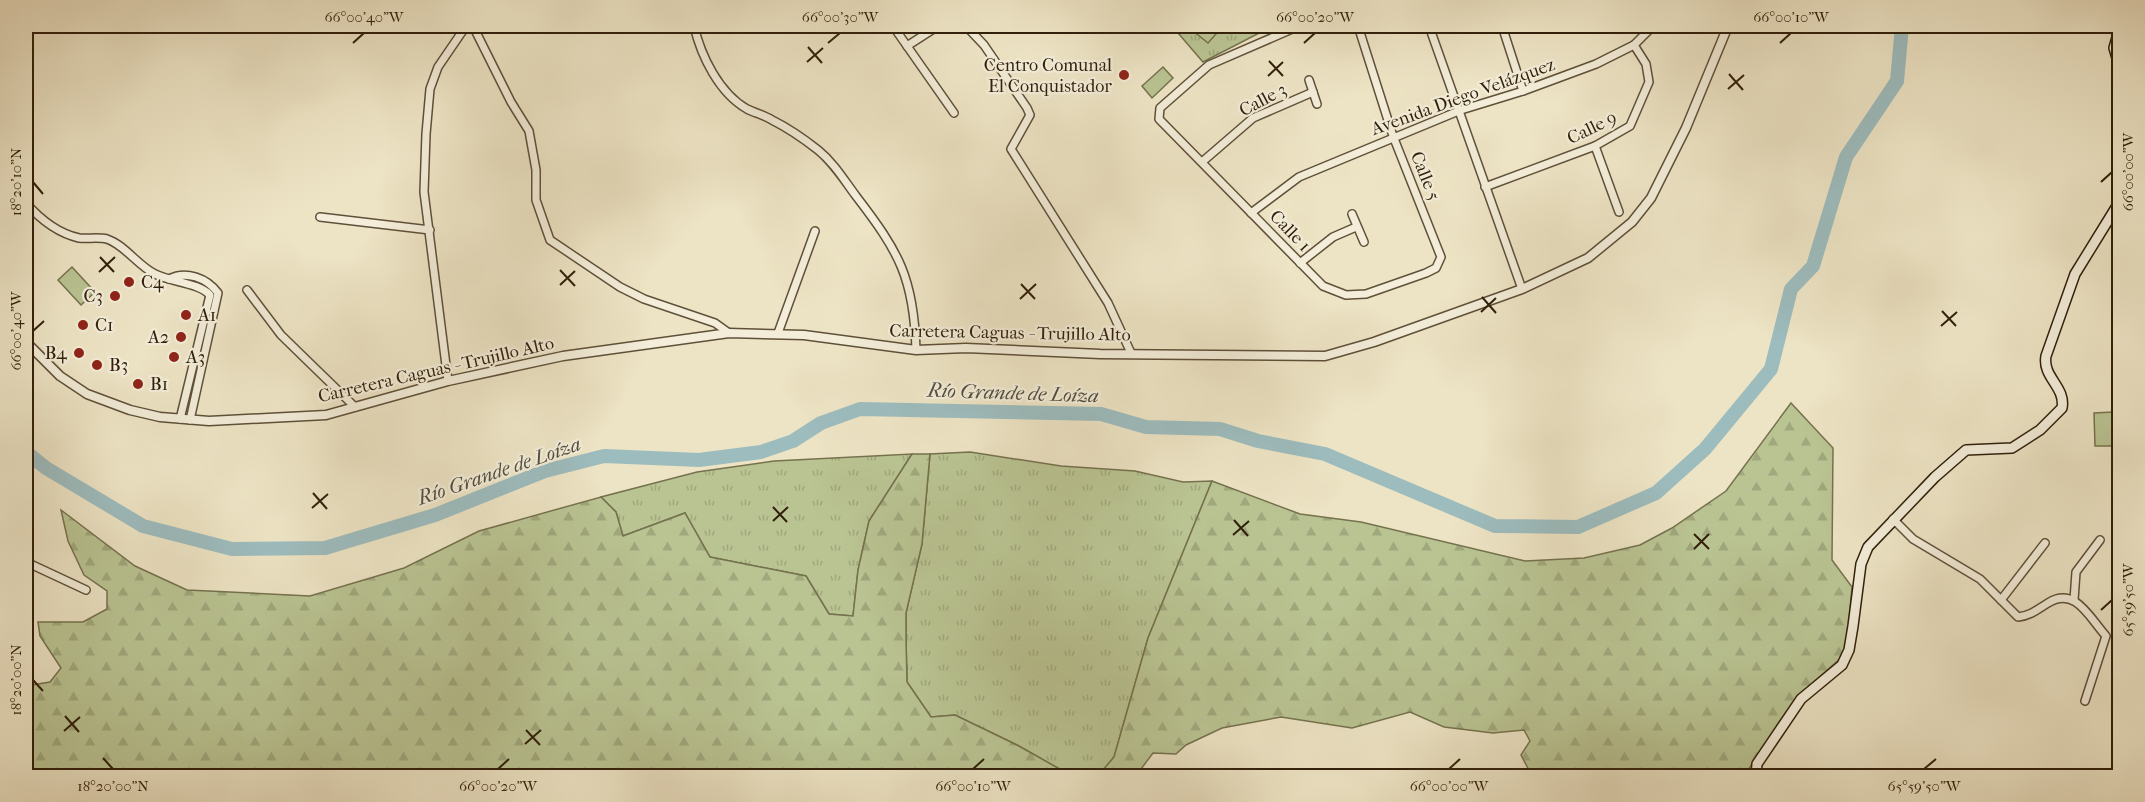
<svg xmlns="http://www.w3.org/2000/svg" width="2145" height="802" font-family="'IM FELL French Canon',serif">
	<style>
		.grass { fill: url(#grass-tufts); stroke: #75724e; stroke-width: 1.5 }
		.forest { fill: url(#forest-firs); stroke: #75724e; stroke-width: 1.5 }
		.pitch { fill: #bac493; stroke: #75724e; stroke-width: 1.5 }
		.lines { fill: none; stroke-linecap: round; stroke-linejoin: round }
		.river { stroke: #9dbcbe; stroke-width: 14 }
		.minor-casing { stroke: #5f5039; stroke-width: 10 }
		.tertiary-casing { stroke: #5f5039; stroke-width: 11 }
		.secondary-casing { stroke: #301f0a; stroke-width: 12 }
		.minor { stroke: #f3edd9; stroke-width: 7 }
		.tertiary { stroke: #f3edd9; stroke-width: 8 }
		.secondary { stroke: #f3edd9; stroke-width: 9 }
		.ticks { fill: none; stroke: #301f0a; stroke-width: 2 }
		.poi-dot { fill: #8f2418; stroke: #f3edd9; stroke-width: 2 }
		.labels { text-anchor: middle; dominant-baseline: central; stroke-width: 4.5; stroke-linejoin: round; paint-order: stroke }
		.poi-label { font-size: 18px; fill: #301f0a; stroke: #f3edd9; text-anchor: start }
		.street-label { font-size: 18px; fill: #301f0a; stroke: #f3edd9 }
		.water-label { font-size: 20px; font-style: italic; fill: #514e40; stroke: #f3edd9 }
		.neatline { fill: none; stroke: #301f0a; stroke-width: 2 }
		.ticks-label { font-size: 15px; text-anchor: middle; fill: #301f0a }
	</style>
	<defs>
		<pattern id="grass-tufts" width="24" height="20" patternUnits="userSpaceOnUse" patternTransform="scale(1.5)"><rect width="24" height="20" fill="#bac493"/><path d="M3 7l-1-3M5 7V3M7 7l1-3M15 17l-1-3M17 17v-4M19 17l1-3" fill="none" stroke="#a0a87d"/></pattern>
		<pattern id="forest-firs" width="22" height="20" patternUnits="userSpaceOnUse" patternTransform="scale(1.5)"><rect width="22" height="20" fill="#bac493"/><path d="M5 1l3.5 6h-7zM16 11l3.5 6h-7z" fill="#a0a87d"/></pattern>
	</defs>
	<rect width="100%" height="100%" fill="#ede4c5"/>
	<filter id="stains"><feTurbulence type="fractalNoise" baseFrequency=".00333" numOctaves="4"/><feColorMatrix values="0 0 0 0 .2 0 0 0 0 .09 0 0 0 0 .02 0 0 0 .5 -.17"/></filter>
	<radialGradient id="worn" r=".72"><stop offset=".6" stop-color="#630" stop-opacity="0"/><stop offset="1" stop-color="#630" stop-opacity=".3"/></radialGradient>
	<!-- grass -->
	<g class="grass">
		<path d="M1172,26H1270L1271,27L1203,62Z"/>
		<path d="M970,452L1061,466L1135,471L1183,482L1212,481L1148,638L1114,757L1098,776H1072L1017,745L955,715L931,717L907,682L906,639V613L922,544L930,454Z"/>
		<path d="M912,454L869,521L858,570L853,616L829,614L806,576L710,557L685,513L623,536L616,512L601,497L697,472L774,461Z"/>
	</g>
	<!-- forest -->
	<g class="forest">
		<path d="M1791,403L1833,448L1832,560L1852,587L1847,645L1842,657L1798,696L1746,773L1739,776H1532L1521,755L1530,741L1524,730L1493,733L1444,727L1410,712L1352,728L1281,717L1222,728L1186,745L1176,754L1153,753L1141,769L1153,776H1098L1114,757L1148,638L1212,481L1300,514L1361,522L1525,561L1584,558L1640,545L1672,528L1726,491Z"/>
		<path d="M912,454H930L922,544L906,613V639L907,682L931,717L955,715L1017,745L1072,776H26V686L50,682L61,668L40,636L38,622H83L107,609V591L84,575L68,541L61,510L135,566L187,590L310,596L404,568L479,531L601,497L616,512L623,536L685,513L710,557L806,576L829,614L853,616L858,570L869,521Z"/>
	</g>
	<!-- pitch -->
	<g class="pitch">
		<path d="M1187,26H1223L1208,43Z"/>
		<path d="M1163,67L1173,78L1152,98L1142,86Z"/>
		<path d="M72,267L95,292L81,305L58,280Z"/>
		<path d="M2113,412L2114,446H2095L2094,413Z"/>
	</g>
	<g class="lines">
		<!-- river -->
		<path class="river" d="M26,452L46,468L143,526L232,549L325,548L435,515L545,471L604,456L699,460L761,452L793,441L821,423L860,409L1101,414L1146,427L1220,429L1258,441L1325,454L1495,526L1578,527L1656,493L1705,449L1771,369L1791,289L1813,266L1846,157L1897,81L1902,26"/>
		<defs>
			<g id="minor">
				<path d="M473,26L511,102L529,131L536,170V200L550,240L620,287L644,299L715,323L729,333"/>
				<path d="M694,26C701,56 719,93 747,109C755,113 764,115 772,120C788,128 804,139 818,150C834,163 844,180 856,196C899,252 914,278 916,350"/>
				<path d="M893,26L954,113"/>
				<path d="M966,26L984,45L1027,108L1030,115L1011,149L1108,303L1131,353"/>
				<path d="M1299,26L1209,65L1160,108L1159,119L1323,286L1346,295L1366,294L1426,273L1436,268L1441,257L1393,136L1358,26"/>
				<path d="M1429,26L1522,289"/>
				<path d="M1502,26L1523,91"/>
				<path d="M907,46L938,26"/>
				<path d="M1309,80L1317,104"/>
				<path d="M1595,146L1619,212"/>
				<path d="M1202,162L1253,118L1313,92"/>
				<path d="M1485,187L1595,146L1630,126L1649,82L1646,64L1634,45"/>
				<path d="M26,203C40,219 57,233 79,238C88,239 98,237 107,239C125,245 138,266 155,274C171,282 199,283 210,295L180,419"/>
				<path d="M1251,213L1299,177L1461,110L1523,91L1596,64L1634,45L1653,26"/>
				<path d="M1352,214L1364,242"/>
				<path d="M320,217L430,230"/>
				<path d="M1300,263L1333,237L1356,227"/>
				<path d="M169,279C186,270 207,278 218,293L190,420"/>
				<path d="M247,290L281,335L355,407"/>
				<path d="M778,333L815,231"/>
				<path d="M448,381L424,192L426,134L430,89L438,67L466,26"/>
				<path d="M1893,519L1913,539L1980,579L2018,617C2030,616 2038,609 2048,603C2075,586 2089,617 2106,636L2085,701"/>
				<path d="M26,562L86,590"/>
				<path d="M2001,600L2045,543"/>
				<path d="M2074,600L2076,572L2100,540"/>
			</g>
			<path id="tertiary" d="M26,342L60,376L87,394L130,410L160,417L209,421L326,415L448,381L563,356L729,333L804,335L916,350L966,348L1100,354L1325,356L1374,342L1522,289L1588,258L1632,222L1651,198L1686,128L1728,26"/>
			<g id="secondary">
				<path d="M2120,27L2114,48L2120,68"/>
				<path d="M1756,776L1757,764L1801,699L1842,665L1849,650L1853,626L1861,564L1868,547L1935,477L1966,450L2012,448L2040,430L2062,408C2066,387 2042,377 2046,356L2075,274L2120,201"/>
			</g>
		</defs>
		<!-- minor casing -->
		<use href="#minor" class="minor-casing"/>
		<!-- tertiary casing -->
		<use href="#tertiary" class="tertiary-casing"/>
		<!-- secondary casing -->
		<use href="#secondary" class="secondary-casing"/>
		<!-- minor -->
		<use href="#minor" class="minor"/>
		<!-- tertiary -->
		<use href="#tertiary" class="tertiary"/>
		<!-- secondary -->
		<use href="#secondary" class="secondary"/>
	</g>
	<!-- ticks -->
	<path class="ticks" d="M353,43L364,33M828,43L840,33M1304,43L1315,33M1780,43L1791,33M808,47L822,63M1269,61L1283,76M807,62L823,48M1729,74L1743,90M1268,76L1283,62M1728,89L1744,75M33,182L43,194M2101,182L2112,172M100,257L114,272M560,270L575,286M99,272L115,257M1021,284L1035,299M560,285L575,271M1482,297L1496,313M1020,299L1036,284M1942,311L1956,326M1481,312L1496,298M1941,326L1957,312M33,331L44,321M313,493L327,509M773,507L787,522M312,508L328,494M1234,520L1248,536M773,521L788,507M1694,534L1709,549M1233,535L1249,521M1694,549L1709,534M2101,610L2112,600M33,680L43,691M65,716L79,732M526,730L540,745M64,731L80,717M525,744L541,730M103,758L113,769M498,769L509,759M973,769L984,759M1449,769L1460,759M1924,769L1936,759"/>
	<!-- markers -->
	<g class="poi-dot">
		<circle cx="1124" cy="75" r="6"/>
		<circle cx="129" cy="282" r="6"/>
		<circle cx="115" cy="296" r="6"/>
		<circle cx="186" cy="315" r="6"/>
		<circle cx="83" cy="325" r="6"/>
		<circle cx="181" cy="337" r="6"/>
		<circle cx="79" cy="353" r="6"/>
		<circle cx="174" cy="357" r="6"/>
		<circle cx="97" cy="365" r="6"/>
		<circle cx="138" cy="384" r="6"/>
	</g>
	<g class="labels">
		<!-- poi labels -->
		<g class="poi-label">
			<text x="1112" y="65" text-anchor="end">Centro Comunal<tspan x="1112" dy="21">El Conquistador</tspan></text>
			<text x="141" y="282">C4</text>
			<text x="103" y="296" text-anchor="end">C3</text>
			<text x="198" y="315">A1</text>
			<text x="95" y="325">C1</text>
			<text x="169" y="337" text-anchor="end">A2</text>
			<text x="67" y="353" text-anchor="end">B4</text>
			<text x="186" y="357">A3</text>
			<text x="109" y="365">B3</text>
			<text x="150" y="384">B1</text>
		</g>
		<!-- street labels -->
		<g class="street-label">
			<text transform="translate(1463 97) rotate(-20)">Avenida Diego Velázquez</text>
			<text transform="translate(1263 100) rotate(-28)">Calle 3</text>
			<text transform="translate(1592 128) rotate(-26)">Calle 9</text>
			<text transform="translate(1425 176) rotate(68)">Calle 5</text>
			<text transform="translate(1290 231) rotate(46)">Calle 1</text>
			<text transform="translate(1010 333) rotate(1)">Carretera Caguas - Trujillo Alto</text>
			<text transform="translate(436 370) rotate(-13)">Carretera Caguas - Trujillo Alto</text>
		</g>
		<!-- water labels -->
		<g class="water-label">
			<text transform="translate(1013 393) rotate(2)">Río Grande de Loíza</text>
			<text transform="translate(499 471) rotate(-19)">Río Grande de Loíza</text>
		</g>
	</g>
	<!-- margin -->
	<rect width="2145" height="802" fill="none" stroke="#ede4c5" stroke-width="66"/>
	<rect x="33" y="33" width="2079" height="736" class="neatline"/>
	<g class="ticks-label">
		<text x="364" y="22">66°00'40"W</text>
		<text x="840" y="22">66°00'30"W</text>
		<text x="1315" y="22">66°00'20"W</text>
		<text x="1791" y="22">66°00'10"W</text>
		<text transform="translate(2128 172) rotate(-90)" y="5">66°00'00"W</text>
		<text transform="translate(16 182) rotate(-90)" y="5">18°20'10"N</text>
		<text transform="translate(16 331) rotate(-90)" y="5">66°00'40"W</text>
		<text transform="translate(2128 600) rotate(-90)" y="5">65°59'50"W</text>
		<text transform="translate(16 680) rotate(-90)" y="5">18°20'00"N</text>
		<text x="113" y="791">18°20'00"N</text>
		<text x="498" y="791">66°00'20"W</text>
		<text x="973" y="791">66°00'10"W</text>
		<text x="1449" y="791">66°00'00"W</text>
		<text x="1924" y="791">65°59'50"W</text>
	</g>
	<rect width="100%" height="100%" filter="url(#stains)"/>
	<rect width="100%" height="100%" fill="url(#worn)"/>
</svg>
